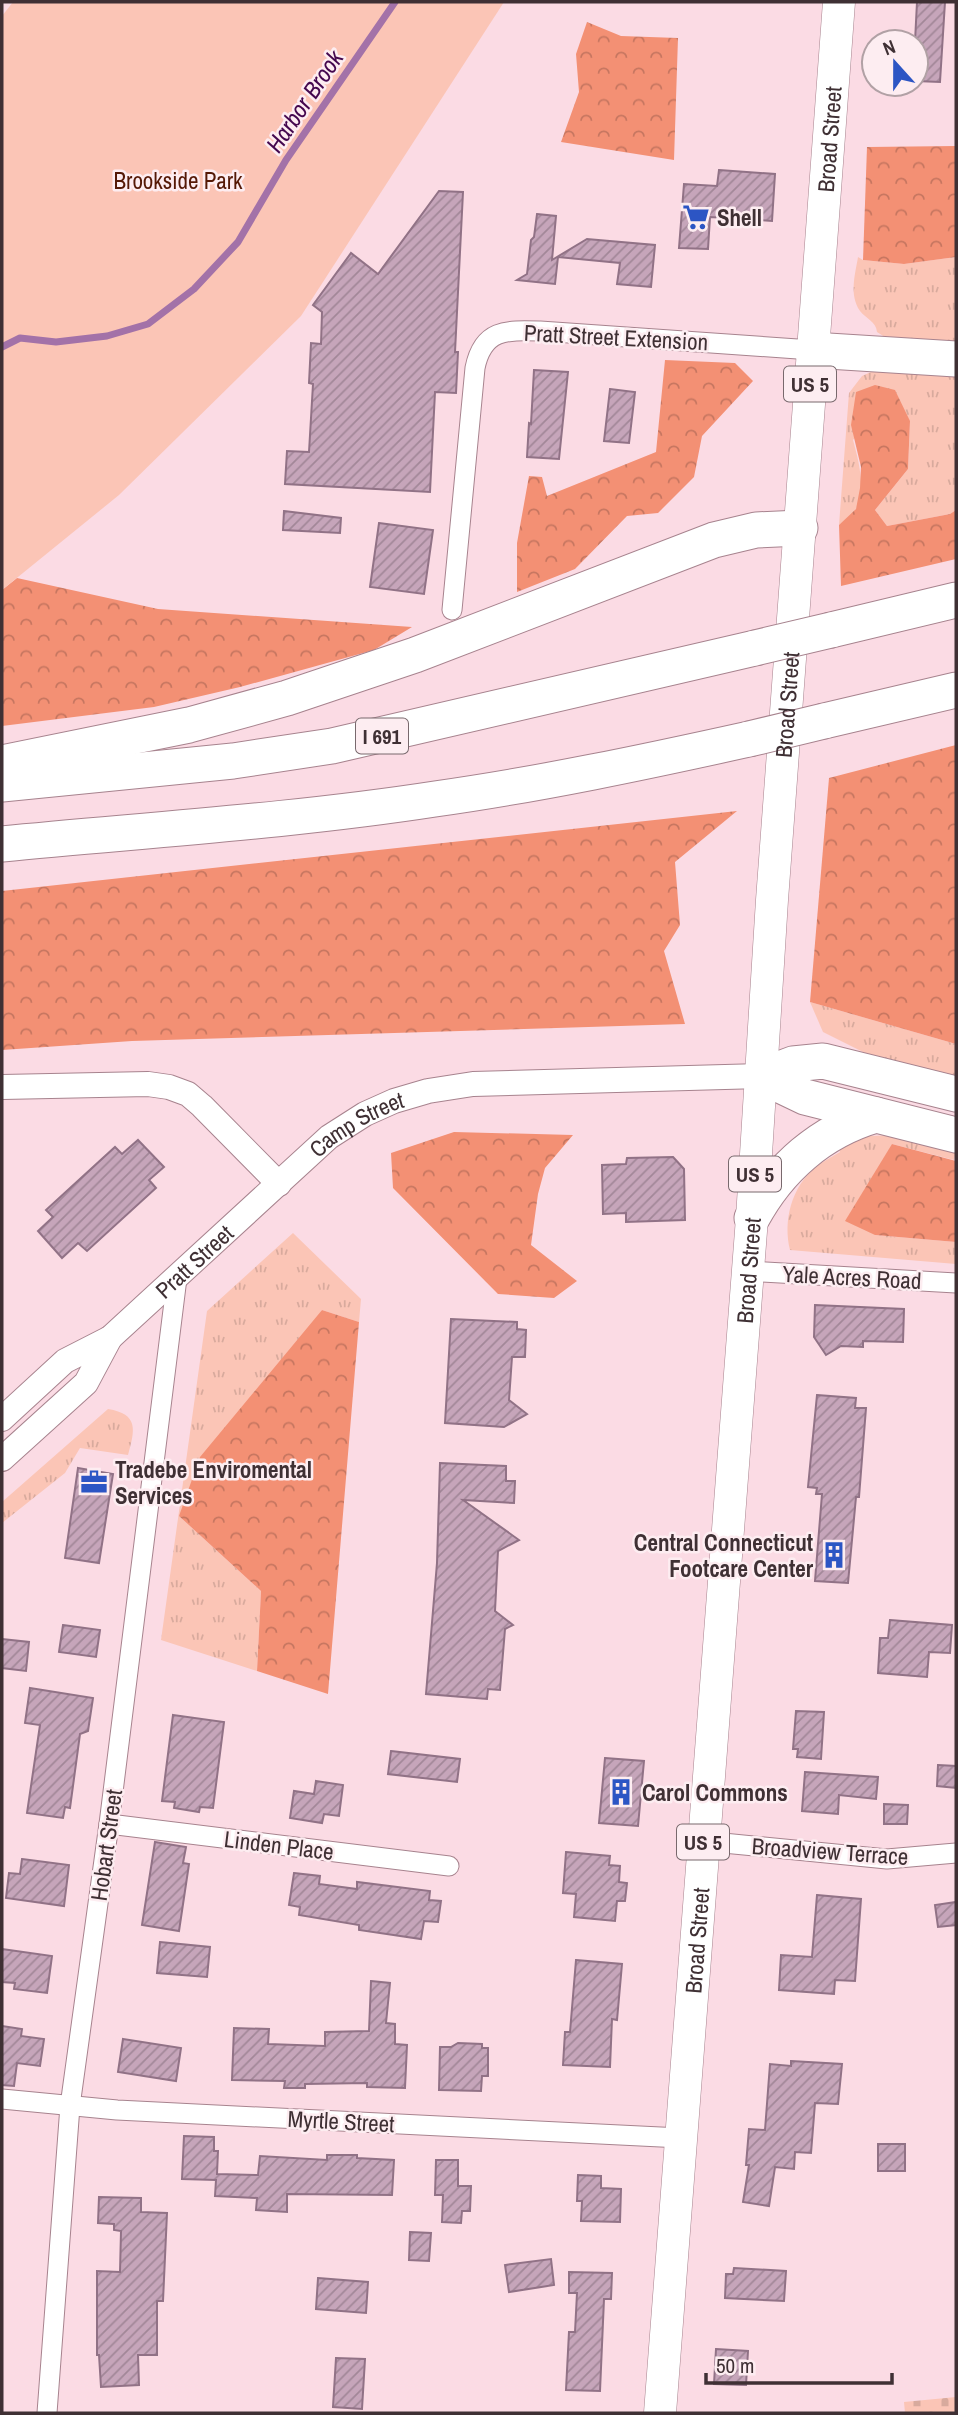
<svg xmlns="http://www.w3.org/2000/svg" width="958" height="2415" font-family="'Archivo Narrow',sans-serif">
	<style>
		.grass { fill: url(#grass-tufts) }
		.forest { fill: url(#forest-crowns) }
		.cemetery { fill: url(#cemetery-stones) }
		.park { fill: #fbc5b6 }
		.lines { fill: none; stroke-linecap: round; stroke-linejoin: round }
		.stream { stroke: #a372a8; stroke-width: 7 }
		.building { fill: url(#building-hatch); stroke: #917286; stroke-width: 2 }
		.minor-casing { stroke: #a7838e; stroke-width: 21 }
		.tertiary-casing { stroke: #a7838e; stroke-width: 26 }
		.primary-casing { stroke: #a7838e; stroke-width: 33 }
		.motorway-casing { stroke: #a7838e; stroke-width: 37 }
		.minor { stroke: #fff; stroke-width: 19 }
		.tertiary { stroke: #fff; stroke-width: 24 }
		.primary { stroke: #fff; stroke-width: 32 }
		.motorway { stroke: #fff; stroke-width: 35 }
		.motorway-bridge-casing { stroke: #a7838e; stroke-width: 37; stroke-linecap: butt }
		.motorway-bridge { stroke: #fff; stroke-width: 35 }
		.labels { text-anchor: middle; dominant-baseline: central; stroke-width: 5; stroke-linejoin: round; paint-order: stroke }
		.shield { fill: #fdedf1; stroke: #78696d; stroke-width: 2 }
		.shield-label { font-size: 21px; font-weight: bold; fill: #3f3034 }
		.street-label { font-size: 23px; fill: #3f3034; stroke: #fdedf1 }
		.park-label { font-size: 23px; fill: #551906; stroke: #fdedf1 }
		.poi-label { font-size: 23px; font-weight: bold; fill: #3f3034; stroke: #fdedf1; text-anchor: start }
		.water-label { font-size: 24px; font-style: italic; fill: #44074e; stroke: #fdedf1 }
	</style>
	<defs>
		<pattern id="grass-tufts" width="24" height="20" patternUnits="userSpaceOnUse" patternTransform="scale(1.75)"><rect width="24" height="20" fill="#fbc5b6"/><path d="M3 7l-1-3M5 7V3M7 7l1-3M15 17l-1-3M17 17v-4M19 17l1-3" fill="none" stroke="#d8aa9d"/></pattern>
		<pattern id="forest-crowns" width="20" height="18" patternUnits="userSpaceOnUse" patternTransform="scale(1.75)"><rect width="20" height="18" fill="#f39074"/><path d="M2 6a3 3 0 1 1 6 0M12 15a3 3 0 1 1 6 0" fill="none" stroke="#c67660"/></pattern>
		<pattern id="cemetery-stones" width="16" height="16" patternUnits="userSpaceOnUse" patternTransform="scale(1.75)"><rect width="16" height="16" fill="#fbc5b6"/><path d="M2 7V4a2 2 0 0 1 4 0v3zM10 15v-3a2 2 0 0 1 4 0v3z" fill="#d8aa9d"/></pattern>
		<pattern id="building-hatch" width="6" height="6" patternUnits="userSpaceOnUse" patternTransform="scale(1.75)"><rect width="6" height="6" fill="#c6a5ba"/><path d="M-1 1l2-2M0 6l6-6M5 7l2-2" fill="none" stroke="#a28798"/></pattern>
	</defs>
	<rect width="100%" height="100%" fill="#fbdbe4"/>
	<!-- grass -->
	<g class="grass">
		<path d="M858,257L863,260L904,264L956,257V345L891,341L877,332C876,321 866,319 860,311C849,295 855,275 858,257Z"/>
		<path d="M873,371L956,376V510L950,514L887,526L875,510L908,469L910,422L895,391L853,440C858,458 867,491 856,509C853,515 844,521 839,525L849,393L862,376Z"/>
		<path d="M810,1002L956,1044V1079L865,1053L823,1032Z"/>
		<path d="M894,1135L956,1150L954,1160L892,1144L875,1235L956,1242V1264L790,1250C783,1221 791,1187 816,1167C823,1161 832,1157 840,1152L837,1145L869,1136Z"/>
		<path d="M293,1233L361,1299L359,1322L322,1310L179,1516L261,1591L257,1671L161,1640L207,1311Z"/>
		<path d="M108,1409C139,1414 135,1430 128,1455L80,1448L65,1473L2,1523V1502Z"/>
	</g>
	<!-- forest -->
	<g class="forest">
		<path d="M587,22L621,36L678,38L674,160L561,142L579,92L576,54Z"/>
		<path d="M956,146V257L904,264L863,260L867,147Z"/>
		<path d="M665,360L735,363L753,381L702,436L694,477L658,513L627,516L575,569L517,592V543L529,476L542,477L547,496L656,452Z"/>
		<path d="M875,385L895,390L910,421L908,469L875,510L887,526L950,514L956,510V559L841,586L839,525L856,509L860,488L861,467L851,425L856,392Z"/>
		<path d="M17,578L158,609L412,627L374,650L240,687L154,707L2,726V590Z"/>
		<path d="M956,745V1044L810,1002L829,778Z"/>
		<path d="M737,811L675,862L680,925L664,951L685,1024L132,1041L2,1050V891Z"/>
		<path d="M454,1132L573,1135L545,1168L538,1194L531,1245L577,1281L554,1298L498,1294L393,1188L391,1153Z"/>
		<path d="M892,1144L956,1161V1242L875,1235L845,1221Z"/>
		<path d="M322,1310L359,1322L328,1694L257,1671L261,1591L179,1516L200,1457Z"/>
	</g>
	<!-- cemetery -->
	<path class="cemetery" d="M956,2397V2413H905L904,2402Z"/>
	<!-- park -->
	<path class="park" d="M13,2H504L301,316L119,495L2,590V16Z"/>
	<g class="lines">
		<!-- stream -->
		<path class="stream" d="M2,347L20,338L56,342L107,336L148,324L194,289L238,242L286,160L395,2"/>
	</g>
	<!-- building -->
	<g class="building">
		<path d="M917,2H945L940,82L916,81L915,42Z"/>
		<path d="M719,170L775,174L772,221L710,217L708,249L679,248L684,184L717,186Z"/>
		<path d="M439,191L463,192L455,352H458L456,393L435,392L430,492L285,484L287,451L309,452L313,384L309,383L311,343L321,344L322,312L313,305L351,253L378,274Z"/>
		<path d="M537,214L556,216L552,260L587,239L655,245L651,287L617,284L620,263L558,257L555,284L517,280L527,274L531,240L534,237Z"/>
		<path d="M534,370L568,372L559,459L527,457L529,423L531,424Z"/>
		<path d="M610,389L635,392L629,443L604,441Z"/>
		<path d="M284,511L341,518L340,533L283,530Z"/>
		<path d="M379,523L433,530L424,594L370,587Z"/>
		<path d="M138,1140L164,1167L149,1180L156,1188L87,1251L78,1243L62,1258L38,1231L53,1217L46,1210L115,1147L122,1154Z"/>
		<path d="M673,1157L684,1169L685,1220L626,1222V1213L603,1214L602,1165L626,1164L627,1158Z"/>
		<path d="M815,1305L904,1309L903,1342L863,1341V1347L841,1346L826,1355L814,1337Z"/>
		<path d="M451,1319L517,1322V1329L526,1330L525,1357H512L509,1400L527,1414L504,1427L445,1423Z"/>
		<path d="M817,1395L856,1398L855,1408H866L859,1497H856L848,1583L815,1581L822,1494H816L817,1488L808,1487Z"/>
		<path d="M440,1463L506,1466V1481H515L514,1503L463,1500L519,1540L498,1551L495,1611L513,1625L505,1629L500,1690L488,1689L487,1699L426,1694L437,1563Z"/>
		<path d="M78,1468L113,1474L99,1563L65,1558Z"/>
		<path d="M890,1620L952,1625L950,1653L929,1652L927,1677L878,1673L880,1638H888Z"/>
		<path d="M63,1625L100,1630L96,1657L59,1652Z"/>
		<path d="M2,1639L29,1642L26,1671L2,1668Z"/>
		<path d="M30,1688L93,1698L88,1731L80,1734L70,1808L65,1807L63,1818L27,1813L40,1725L25,1723Z"/>
		<path d="M796,1711L824,1712L821,1759L797,1757L798,1749H793Z"/>
		<path d="M173,1715L224,1722L213,1808L200,1807L199,1812L174,1808L175,1802L162,1801Z"/>
		<path d="M391,1751L460,1759L457,1782L388,1774Z"/>
		<path d="M605,1758L644,1761L638,1826L599,1823Z"/>
		<path d="M938,1765L956,1766V1788L937,1786Z"/>
		<path d="M805,1772L878,1777L876,1799L839,1795L838,1814L802,1811Z"/>
		<path d="M316,1781L343,1785L339,1816L324,1814L322,1823L290,1818L294,1791L314,1794Z"/>
		<path d="M884,1804L908,1805L907,1824H884Z"/>
		<path d="M155,1842L186,1847L183,1863L189,1864L179,1931L142,1925Z"/>
		<path d="M566,1852L610,1856L609,1865L620,1866L619,1882L627,1883L625,1901H617L615,1921L574,1917L576,1894L563,1893Z"/>
		<path d="M22,1859L69,1865L64,1906L6,1898L9,1873L20,1874Z"/>
		<path d="M294,1873L320,1876L319,1884L357,1889V1882L430,1891L429,1900L441,1901L438,1922L424,1921L421,1939L359,1930V1925L299,1915L300,1907L289,1905Z"/>
		<path d="M817,1895L861,1899L855,1981L835,1980L834,1994L779,1990L781,1955L812,1957Z"/>
		<path d="M956,1902V1925L938,1927L935,1905Z"/>
		<path d="M160,1942L210,1947L207,1977L157,1973Z"/>
		<path d="M2,1949L52,1956L47,1993L14,1989L15,1983L2,1982Z"/>
		<path d="M576,1960L622,1964L617,2020L612,2019L610,2067L563,2065L565,2032H570Z"/>
		<path d="M371,1981L390,1983L386,2023L395,2024V2044L407,2045L405,2088L367,2087V2083L305,2084V2088H284L285,2081L232,2080L234,2028L269,2029L268,2044L325,2046V2032L369,2031Z"/>
		<path d="M2,2026L22,2029L21,2036L44,2039L40,2066L17,2063L14,2086L2,2085Z"/>
		<path d="M123,2039L181,2048L176,2081L118,2072Z"/>
		<path d="M458,2043L482,2044V2048H488V2076H482L481,2091L439,2090L440,2047H451Z"/>
		<path d="M791,2061L842,2064L838,2104L815,2103L811,2153L795,2152L794,2169L775,2167L769,2206L743,2202L749,2165H746L749,2129L765,2130L770,2064L791,2066Z"/>
		<path d="M184,2136L214,2137V2151H218L217,2174L258,2175L260,2156L327,2160V2155H357V2158L394,2160L392,2195L287,2194V2212L256,2210L257,2198L215,2196L216,2180L182,2179Z"/>
		<rect x="878" y="2144" width="27" height="27"/>
		<path d="M436,2160H458V2186H471L470,2211H462L461,2223L442,2222L443,2195H435Z"/>
		<path d="M578,2175L601,2176V2188L621,2189L620,2222L581,2221L582,2201H577Z"/>
		<path d="M99,2197L141,2198V2212L167,2213L163,2301H157V2355H138L139,2385L101,2387L99,2355H97V2271L120,2272L121,2231L114,2230V2224L98,2223Z"/>
		<path d="M410,2232L431,2233L429,2261L409,2260Z"/>
		<path d="M551,2259L554,2285L509,2292L505,2265Z"/>
		<path d="M734,2268L786,2271L784,2301L725,2298L726,2274H733Z"/>
		<path d="M569,2272L612,2273L611,2299H604L600,2391L566,2390L569,2332H575L577,2293H569Z"/>
		<path d="M318,2278L368,2282L366,2313L316,2309Z"/>
		<path d="M716,2349L748,2351L746,2385L714,2384Z"/>
		<path d="M336,2358L365,2359L362,2409L333,2407Z"/>
	</g>
	<g class="lines">
		<defs>
			<g id="minor">
				<path d="M452,610L475,368C483,329 506,330 540,331L812,350"/>
				<path d="M747,1271L956,1283"/>
				<path d="M109,1824L449,1866"/>
				<path d="M703,1841L887,1859L956,1853"/>
				<path d="M2,2099L117,2110L681,2138"/>
				<path d="M47,2413L70,2106L109,1824L177,1278"/>
			</g>
			<g id="tertiary">
				<path d="M2,1087L148,1084L169,1087L188,1094L202,1106L279,1184"/>
				<path id="s1" d="M2,1419L65,1361L110,1338L329,1137L365,1114L394,1101L428,1091L473,1084L761,1076"/>
				<path d="M2,1459L86,1383L110,1338"/>
			</g>
			<g id="primary">
				<path id="s2" d="M660,2413L752,1218L772,900L839,2"/>
			</g>
			<g id="motorway">
				<path d="M812,350L956,359"/>
				<path d="M831,630L956,600"/>
				<path d="M824,721L956,690"/>
				<path d="M2,763L189,725L287,698L415,655L714,540L756,530L800,528"/>
				<path d="M2,784L233,761L332,746L755,648"/>
				<path d="M2,844C146,830 292,821 435,799C541,784 645,762 749,739"/>
				<path d="M761,1076L805,1097L956,1135"/>
				<path d="M761,1076L793,1064L823,1061L956,1094"/>
				<path d="M752,1218C779,1168 821,1131 876,1115"/>
			</g>
		</defs>
		<!-- minor casing -->
		<use href="#minor" class="minor-casing"/>
		<!-- tertiary casing -->
		<use href="#tertiary" class="tertiary-casing"/>
		<!-- primary casing -->
		<use href="#primary" class="primary-casing"/>
		<!-- motorway casing -->
		<use href="#motorway" class="motorway-casing"/>
		<!-- minor -->
		<use href="#minor" class="minor"/>
		<!-- tertiary -->
		<use href="#tertiary" class="tertiary"/>
		<!-- primary -->
		<use href="#primary" class="primary"/>
		<!-- motorway -->
		<use href="#motorway" class="motorway"/>
		<defs>
			<g id="motorway-bridge">
				<path d="M755,648L831,630"/>
				<path d="M749,739L824,721"/>
			</g>
		</defs>
		<!-- motorway-bridge casing -->
		<use href="#motorway-bridge" class="motorway-bridge-casing"/>
		<!-- motorway-bridge -->
		<use href="#motorway-bridge" class="motorway-bridge"/>
	</g>
	<!-- icons -->
	<defs>
		<symbol id="supermarket-bare" viewBox="-9 -9 18 18"><path d="M-6-5.5h2.5l.6 2H6L4.5 2H-2.5L-4.4-4H-6ZM-1.5 3.2a1.3 1.3 0 1 0 .1 0ZM3 3.2a1.3 1.3 0 1 0 .1 0Z" fill="#2c55c4" stroke="#fdedf1" stroke-width="2.5" paint-order="stroke"/></symbol>
		<symbol id="office-bare" viewBox="-9 -9 18 18"><path d="M-6-3h4V-5.5h4V-3h4V5H-6ZM-1-4.5V-3h2v-1.5ZM-6 0V1H6V0Z" fill="#2c55c4" stroke="#fdedf1" stroke-width="2.5" paint-order="stroke"/></symbol>
		<symbol id="building-bare" viewBox="-9 -9 18 18"><path d="M-4-6H4V6H1V3H-1V6H-4ZM-2.5-4.3h1.7v1.8h-1.7ZM.8-4.3h1.7v1.8H.8ZM-2.5-1h1.7V.8h-1.7ZM.8-1h1.7V.8H.8Z" fill="#2c55c4" stroke="#fdedf1" stroke-width="2.5" paint-order="stroke"/></symbol>
	</defs>
	<g fill-rule="evenodd">
		<use href="#supermarket-bare" x="677" y="198" width="38" height="38"/>
		<use href="#office-bare" x="75" y="1463" width="38" height="38"/>
		<use href="#building-bare" x="815" y="1536" width="38" height="38"/>
		<use href="#building-bare" x="602" y="1773" width="38" height="38"/>
	</g>
	<g class="labels">
		<!-- shield labels -->
		<g class="shield">
			<rect x="784" y="366.5" width="52" height="35" rx="5"/>
			<rect x="356" y="718.5" width="52" height="35" rx="5"/>
			<rect x="729" y="1156.5" width="52" height="35" rx="5"/>
			<rect x="677" y="1824.5" width="52" height="35" rx="5"/>
		</g>
		<g class="shield-label">
			<text x="810" y="384">US 5</text>
			<text x="382" y="736">I 691</text>
			<text x="755" y="1174">US 5</text>
			<text x="703" y="1842">US 5</text>
		</g>
		<!-- street labels -->
		<g class="street-label">
			<text stroke="none"><textPath href="#s2" startOffset="2280">Broad Street</textPath></text>
			<text transform="translate(616 337) rotate(3)">Pratt Street Extension</text>
			<text stroke="none"><textPath href="#s2" startOffset="1713">Broad Street</textPath></text>
			<text stroke="none"><textPath href="#s1" startOffset="464">Camp Street</textPath></text>
			<text stroke="none"><textPath href="#s1" startOffset="250">Pratt Street</textPath></text>
			<text stroke="none"><textPath href="#s2" startOffset="1146">Broad Street</textPath></text>
			<text transform="translate(852 1277) rotate(3)">Yale Acres Road</text>
			<text transform="translate(106 1845) rotate(-82)">Hobart Street</text>
			<text transform="translate(279 1845) rotate(7)">Linden Place</text>
			<text transform="translate(830 1851) rotate(4)">Broadview Terrace</text>
			<text stroke="none"><textPath href="#s2" startOffset="474">Broad Street</textPath></text>
			<text transform="translate(341 2121) rotate(3)">Myrtle Street</text>
		</g>
		<!-- park labels -->
		<g class="park-label">
			<text x="178" y="180">Brookside Park</text>
		</g>
		<!-- poi labels -->
		<g class="poi-label">
			<text x="717" y="217">Shell</text>
			<text x="115" y="1469">Tradebe Enviromental<tspan x="115" dy="26">Services</tspan></text>
			<text x="813" y="1542" text-anchor="end">Central Connecticut<tspan x="813" dy="26">Footcare Center</tspan></text>
			<text x="642" y="1792">Carol Commons</text>
		</g>
		<!-- water labels -->
		<g class="water-label">
			<text transform="translate(304 101) rotate(-56)">Harbor Brook</text>
		</g>
	</g>
	<!-- border -->
	<rect width="958" height="2415" fill="none" stroke="#3f3034" stroke-width="7"/>
	<!-- north arrow -->
	<g transform="translate(895 63) rotate(339)"><circle r="33" fill="#fdedf1" stroke="#b1a1a5" stroke-width="2"/>
	<path d="M0-5L12 26L0 18L-12 26Z" fill="#2c55c4"/>
	<text y="-10" font-size="19" font-weight="bold" text-anchor="middle" fill="#3f3034">N</text>
	</g>
	<!-- scale -->
	<path d="M706 2373v10h186v-10" fill="none" stroke="#3f3034" stroke-width="3.5"/>
	<text x="716" y="2373" font-size="21" fill="#3f3034" stroke="#fdedf1" stroke-width="5" paint-order="stroke">50 m</text>
</svg>
